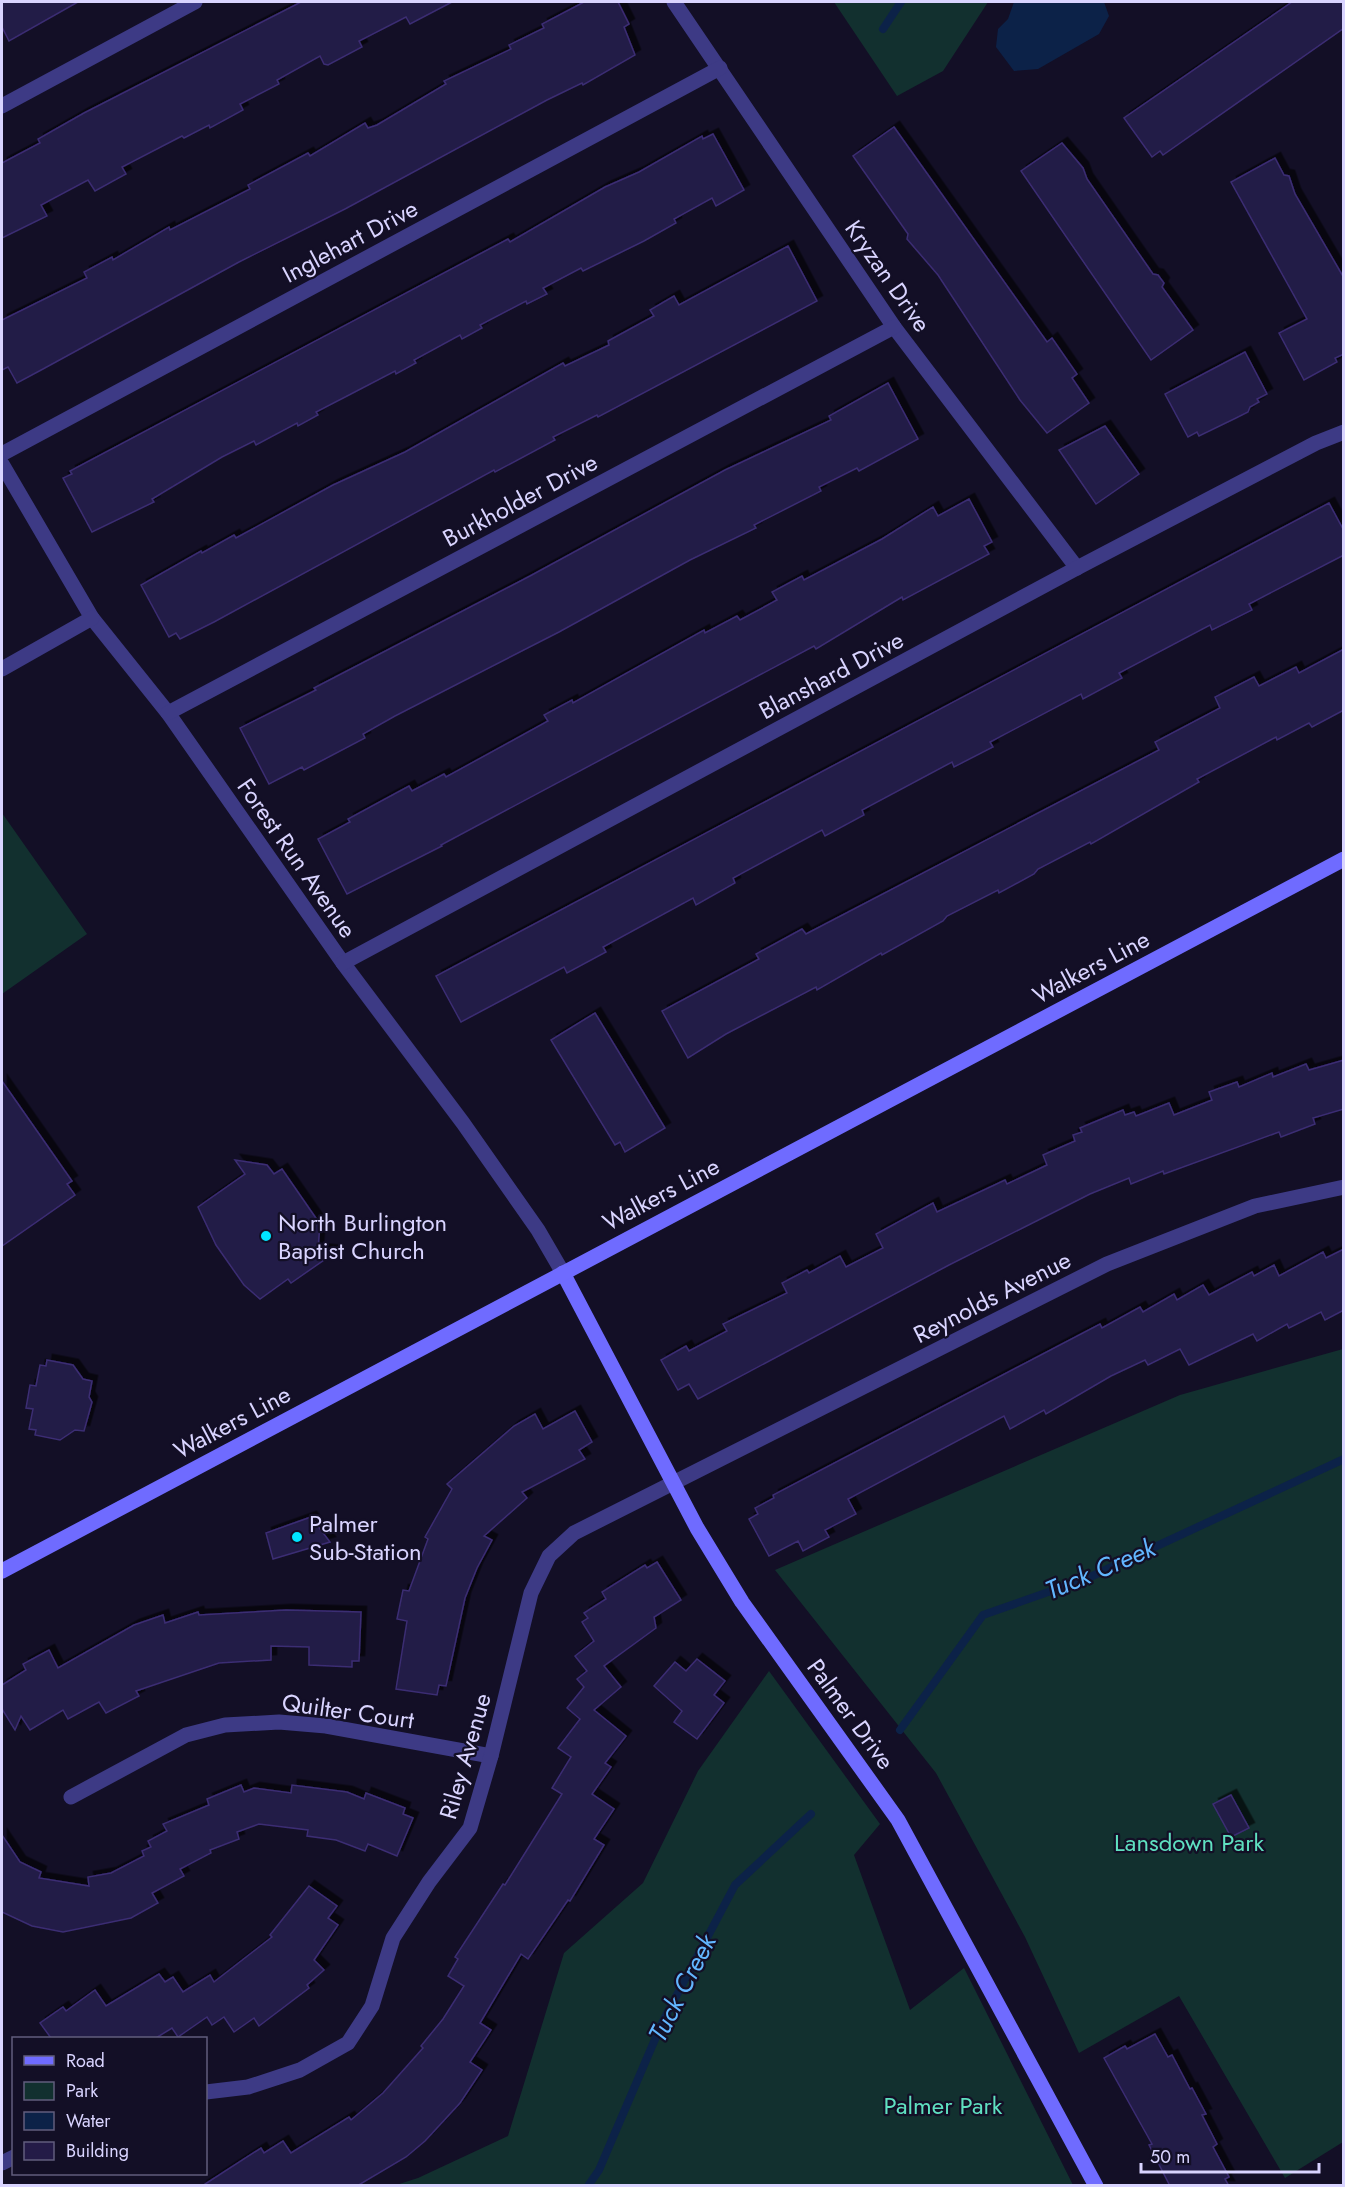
<svg xmlns="http://www.w3.org/2000/svg" width="1345" height="2187" font-family="Jost,sans-serif">
	<style>
		.green { fill: #12302f }
		.water { fill: #0c2248 }
		.lines { fill: none; stroke-linecap: round; stroke-linejoin: round }
		.stream { stroke: #0c2248; stroke-width: 8 }
		.building { fill: #241b47; stroke: #3b2d73; stroke-width: 1.5; filter: url(#shadow) }
		.street { stroke: #3d3a85; stroke-width: 15 }
		.secondary { stroke: #6f6bff; stroke-width: 15 }
		.poi-dot { fill: #00e5ff; stroke: #130f26; stroke-width: 2 }
		.labels { text-anchor: middle; dominant-baseline: central; stroke-width: 4.5; stroke-linejoin: round; paint-order: stroke }
		.street-label { font-size: 24px; fill: #d9d4ff; stroke: #130f26 }
		.poi-label { font-size: 24px; fill: #d9d4ff; stroke: #130f26; text-anchor: start }
		.park-label { font-size: 24px; fill: #5fe0c0; stroke: #130f26 }
		.water-label { font-size: 26px; font-style: italic; fill: #62b6ff; stroke: #130f26 }
	</style>
	<defs>
		<filter id="shadow"><feDropShadow dx="5.5" dy="-5.5" stdDeviation="0" flood-color="#0009"/></filter>
	</defs>
	<rect width="100%" height="100%" fill="#130f26"/>
	<!-- green -->
	<g class="green">
		<path d="M834,2H988L943,71L897,96Z"/>
		<path d="M2,813L87,934L2,994Z"/>
		<path d="M1343,1349V2142L1285,2178L1179,1996L1079,2053L1025,1937L936,1773L775,1570L1180,1395Z"/>
		<path d="M769,1671L880,1824L854,1855L910,2010L964,1968L1073,2185H396L418,2178L508,2136L564,1953L643,1883L698,1771Z"/>
	</g>
	<!-- water -->
	<path class="water" d="M1014,2H1104L1109,16L1099,34L1038,69L1014,71L996,47L998,29L1008,19Z"/>
	<g class="lines">
		<!-- stream -->
		<g class="stream">
			<path d="M883,29L901,2"/>
			<path d="M900,1730L983,1615L1088,1578L1344,1459"/>
			<path d="M588,2186L599,2170L662,2023L735,1885L811,1814"/>
		</g>
	</g>
	<!-- building -->
	<g class="building">
		<path d="M2,2H78L9,41L2,27Z"/>
		<path d="M301,2H452L410,24L406,17L359,41L362,47L328,65L324,64L320,56L277,80L279,84L240,104L243,110L210,128L209,125L184,138L182,136L122,167L126,174L95,191L88,180L41,205L47,216L2,238V163L40,143L38,139L84,113Z"/>
		<path d="M584,2H618L629,24L624,27L635,55L583,85L582,83L547,100L345,209L239,262L43,369L17,383L8,367L2,370V320L87,278L84,272L112,257L113,260L169,227L170,230L250,189L248,185L308,153L310,156L365,123L368,128L377,125L446,84L444,81L511,49L509,45L544,28L542,24Z"/>
		<path d="M1292,2H1344V28L1163,155L1160,151L1152,157L1124,118Z"/>
		<path d="M894,127L1047,342L1052,338L1077,374L1072,378L1089,403L1047,433L1020,400L938,275L907,239L908,234L853,156Z"/>
		<path d="M713,134L744,190L716,206L712,198L674,219L676,223L644,241L583,271L581,268L543,288L547,294L527,304L526,301L480,325L482,328L462,339L460,335L414,360L416,363L396,374L395,371L349,395L316,412L318,415L298,426L297,423L256,445L254,441L222,457L152,499L154,502L92,532L63,478L72,474L70,471L508,239L510,242L605,187L639,172L702,136L703,139Z"/>
		<path d="M1062,143L1083,168L1087,179L1153,274L1158,275L1164,283L1162,287L1193,330L1151,360L1021,171Z"/>
		<path d="M1275,158L1284,175L1289,176L1295,194L1344,278V354L1335,358L1337,362L1304,380L1279,333L1307,319L1231,182Z"/>
		<path d="M788,246L817,301L598,417L597,415L553,437L555,440L495,472L494,470L214,622L180,639L176,633L169,637L141,585L201,551L202,553L234,535L236,538L333,485L405,452L563,363L565,366L609,345L608,341L654,316L650,310L674,296L679,305Z"/>
		<path d="M1245,352L1267,394L1257,399L1259,402L1250,407L1248,412L1236,418L1199,436L1197,432L1188,437L1165,394Z"/>
		<path d="M888,383L918,439L859,471L857,468L819,487L821,491L754,525L756,528L690,560L559,632L395,716L363,734L365,738L304,770L302,767L269,784L240,728L316,690L314,688L530,576L725,470L831,420L829,416Z"/>
		<path d="M1105,426L1139,474L1096,504L1059,450Z"/>
		<path d="M969,499L992,542L984,546L989,554L903,600L902,597L816,649L814,646L441,845L442,846L347,894L318,839L350,822L348,819L409,786L412,791L444,774L446,777L548,721L544,715L572,700L573,703L704,630L705,633L737,616L740,620L777,600L772,592L802,576L804,580L882,539L933,507L938,516Z"/>
		<path d="M1329,503L1344,531V555L1249,604L1252,610L1212,630L1210,625L1119,673L1122,678L1083,699L1081,694L990,742L993,747L954,767L952,762L862,810L864,815L825,836L822,830L733,878L735,883L696,905L693,898L603,947L606,952L567,973L564,967L461,1022L436,976Z"/>
		<path d="M1344,649V710L1312,727L1309,723L1277,740L1276,737L1197,779L1199,782L1091,844L1090,842L1038,869L1034,874L999,893L998,890L947,916L943,921L882,955L881,953L817,990L816,987L726,1034L688,1058L662,1011L759,959L756,954L802,929L806,934L1159,750L1155,742L1220,708L1215,697L1254,677L1259,686L1296,667L1299,673Z"/>
		<path d="M595,1013L665,1128L625,1152L620,1142L615,1145L551,1040Z"/>
		<path d="M1344,1060V1109L1313,1118L1315,1124L1281,1137L1279,1132L1164,1174L1163,1171L1131,1184L1129,1178L1090,1194L949,1265L698,1399L689,1384L678,1390L661,1360L686,1346L689,1351L727,1331L723,1324L787,1293L782,1283L807,1270L809,1273L840,1256L846,1267L883,1248L876,1234L933,1203L937,1212L1005,1180L1007,1184L1047,1165L1043,1155L1075,1141L1073,1135L1082,1132L1080,1128L1123,1110L1125,1115L1134,1112L1136,1116L1169,1103L1174,1115L1212,1100L1209,1092L1237,1082L1239,1087L1272,1073L1273,1077L1306,1064L1309,1070Z"/>
		<path d="M2,1081L72,1181L67,1184L75,1195L2,1246Z"/>
		<path d="M235,1160L267,1165L274,1174L282,1169L320,1224L318,1249L337,1251L291,1283L288,1279L260,1299L244,1285L216,1245L198,1207L245,1174Z"/>
		<path d="M1344,1249V1310L1325,1320L1321,1312L1289,1328L1287,1324L1257,1341L1253,1334L1189,1365L1180,1349L1148,1365L1145,1360L1111,1376L1046,1414L1044,1410L1010,1429L1004,1416L848,1499L856,1514L825,1530L829,1537L803,1551L798,1541L769,1556L749,1519L758,1514L755,1508L774,1498L773,1495L1100,1324L1102,1328L1140,1307L1143,1312L1174,1294L1177,1300L1203,1285L1209,1295L1252,1272L1254,1276L1274,1265L1279,1276L1323,1252L1326,1258Z"/>
		<path d="M47,1360L73,1365L83,1379L92,1381L89,1397L92,1402L84,1431L75,1430L60,1440L35,1435L36,1430L29,1429L33,1409L26,1408L30,1385L36,1386L40,1365L46,1366Z"/>
		<path d="M575,1411L592,1442L579,1450L585,1459L522,1492L527,1498L484,1536L492,1540L477,1568L465,1598L446,1686L439,1685L437,1695L396,1689L407,1621L397,1619L403,1590L409,1591L428,1539L425,1537L452,1489L447,1484L514,1426L535,1414L543,1429Z"/>
		<path d="M311,1517L330,1542L273,1559L266,1533Z"/>
		<path d="M657,1562L681,1600L654,1617L656,1628L604,1666L621,1687L594,1710L626,1736L605,1763L611,1767L592,1794L614,1809L594,1839L604,1845L570,1901L568,1900L528,1959L521,1954L480,2023L491,2030L470,2062L482,2070L460,2103L425,2141L406,2157L357,2186H202L261,2148L264,2153L283,2141L291,2153L349,2117L351,2120L383,2093L423,2048L421,2046L443,2019L464,1986L448,1976L458,1959L455,1957L503,1884L505,1885L562,1794L552,1788L571,1757L558,1748L580,1719L567,1708L584,1687L577,1679L587,1671L575,1656L594,1641L582,1622L588,1618L584,1613L606,1599L602,1592L645,1565L647,1568Z"/>
		<path d="M286,1610L361,1612L359,1661H352V1667L309,1665V1647L271,1646V1660L219,1663L136,1691L139,1696L106,1713L99,1702L68,1719L63,1710L30,1730L21,1716L15,1730L2,1709V1685L26,1670L23,1664L49,1650L58,1668L134,1625L163,1615L165,1623L198,1612L199,1615Z"/>
		<path d="M697,1659L725,1681L714,1695L724,1703L697,1739L674,1722L682,1711L654,1686L675,1662L686,1671Z"/>
		<path d="M241,1785L244,1792L254,1788L291,1793L292,1785L347,1792L364,1799L366,1793L405,1808L403,1814L413,1818L397,1856L368,1844L365,1851L336,1840L307,1836L308,1830L259,1824L237,1832L239,1839L210,1850L211,1853L180,1869L184,1876L152,1893L158,1903L131,1918L63,1932L32,1926L2,1912V1835L20,1862L41,1872L39,1878L89,1886L88,1877L111,1873L144,1856L142,1851L151,1847L148,1841L167,1831L163,1824L209,1805L207,1799Z"/>
		<path d="M1231,1795L1249,1828L1231,1837L1213,1804Z"/>
		<path d="M309,1886L337,1906L328,1918L338,1925L314,1960L324,1970L307,1985L309,1988L259,2026L254,2018L234,2032L224,2017L212,2025L207,2017L178,2037L172,2028L156,2038H51L40,2023L63,2007L66,2011L95,1990L106,2006L159,1974L165,1982L173,1977L183,1992L210,1975L214,1982L272,1937L270,1935Z"/>
		<path d="M1155,2034L1168,2057L1172,2055L1190,2089L1192,2088L1206,2114L1202,2115L1217,2144L1213,2147L1229,2177L1225,2179L1229,2186H1170L1149,2145L1152,2144L1104,2058L1125,2046L1127,2049Z"/>
	</g>
	<g class="lines">
		<!-- street -->
		<g class="street">
			<path d="M674,2L894,327L1077,568"/>
			<path d="M2,106L195,2"/>
			<path d="M2,454L720,68"/>
			<path d="M2,464L92,618L168,713L343,963L463,1123L538,1230L563,1273"/>
			<path d="M2,669L92,618"/>
			<path d="M168,713L894,327"/>
			<path d="M343,963L1077,568L1316,443L1344,432"/>
			<path d="M71,1797L186,1735L225,1725L279,1722L326,1726L491,1756"/>
			<path d="M206,2092L248,2087L300,2070L348,2043L372,2006L393,1938L429,1882L470,1828L491,1756L531,1593L549,1556L574,1533L1107,1264L1255,1206L1344,1187"/>
			<path d="M2,2163L14,2157"/>
		</g>
		<!-- secondary -->
		<g class="secondary">
			<path d="M563,1273L697,1528L742,1602L898,1820L1096,2186"/>
			<path d="M2,1571L1344,859"/>
		</g>
	</g>
	<!-- markers -->
	<g class="poi-dot">
		<circle cx="266" cy="1236" r="6"/>
		<circle cx="297" cy="1537" r="6"/>
	</g>
	<g class="labels">
		<!-- street labels -->
		<g class="street-label">
			<text transform="translate(350 241) rotate(-28)">Inglehart Drive</text>
			<text transform="translate(888 276) rotate(55)">Kryzan Drive</text>
			<text transform="translate(520 500) rotate(-28)">Burkholder Drive</text>
			<text transform="translate(831 675) rotate(-28)">Blanshard Drive</text>
			<text transform="translate(297 858) rotate(55)">Forest Run Avenue</text>
			<text transform="translate(1091 967) rotate(-28)">Walkers Line</text>
			<text transform="translate(661 1194) rotate(-28)">Walkers Line</text>
			<text transform="translate(992 1297) rotate(-27)">Reynolds Avenue</text>
			<text transform="translate(232 1422) rotate(-28)">Walkers Line</text>
			<text transform="translate(348 1711) rotate(8)">Quilter Court</text>
			<text transform="translate(851 1714) rotate(54)">Palmer Drive</text>
			<text transform="translate(465 1756) rotate(-74)">Riley Avenue</text>
		</g>
		<!-- poi labels -->
		<g class="poi-label">
			<text x="278" y="1222">North Burlington<tspan x="278" dy="28">Baptist Church</tspan></text>
			<text x="309" y="1523">Palmer<tspan x="309" dy="28">Sub-Station</tspan></text>
		</g>
		<!-- park labels -->
		<g class="park-label">
			<text x="1189" y="1842">Lansdown Park</text>
			<text x="943" y="2105">Palmer Park</text>
		</g>
		<!-- water labels -->
		<g class="water-label">
			<text transform="translate(1100 1569) rotate(-23)">Tuck Creek</text>
			<text transform="translate(682 1988) rotate(-63)">Tuck Creek</text>
		</g>
	</g>
	<!-- border -->
	<rect width="1345" height="2187" fill="none" stroke="#d9d4ff" stroke-width="6"/>
	<!-- legend -->
	<rect x="12" y="2037" width="195" height="138" fill="#130f26" stroke="#625e7d" stroke-width="1.5"/>
	<rect x="24" y="2056" width="30" height="9" fill="#6f6bff" stroke="#625e7d" stroke-width="1.5"/>
	<text x="66" y="2067" font-size="18" fill="#d9d4ff">Road</text>
	<rect x="24" y="2082" width="30" height="18" fill="#12302f" stroke="#625e7d" stroke-width="1.5"/>
	<text x="66" y="2097" font-size="18" fill="#d9d4ff">Park</text>
	<rect x="24" y="2112" width="30" height="18" fill="#0c2248" stroke="#625e7d" stroke-width="1.5"/>
	<text x="66" y="2127" font-size="18" fill="#d9d4ff">Water</text>
	<rect x="24" y="2142" width="30" height="18" fill="#241b47" stroke="#625e7d" stroke-width="1.5"/>
	<text x="66" y="2157" font-size="18" fill="#d9d4ff">Building</text>
	<!-- scale -->
	<path d="M1141 2163v9h178v-9" fill="none" stroke="#d9d4ff" stroke-width="3"/>
	<text x="1150" y="2163" font-size="18" fill="#d9d4ff" stroke="#130f26" stroke-width="4.5" paint-order="stroke">50 m</text>
</svg>
